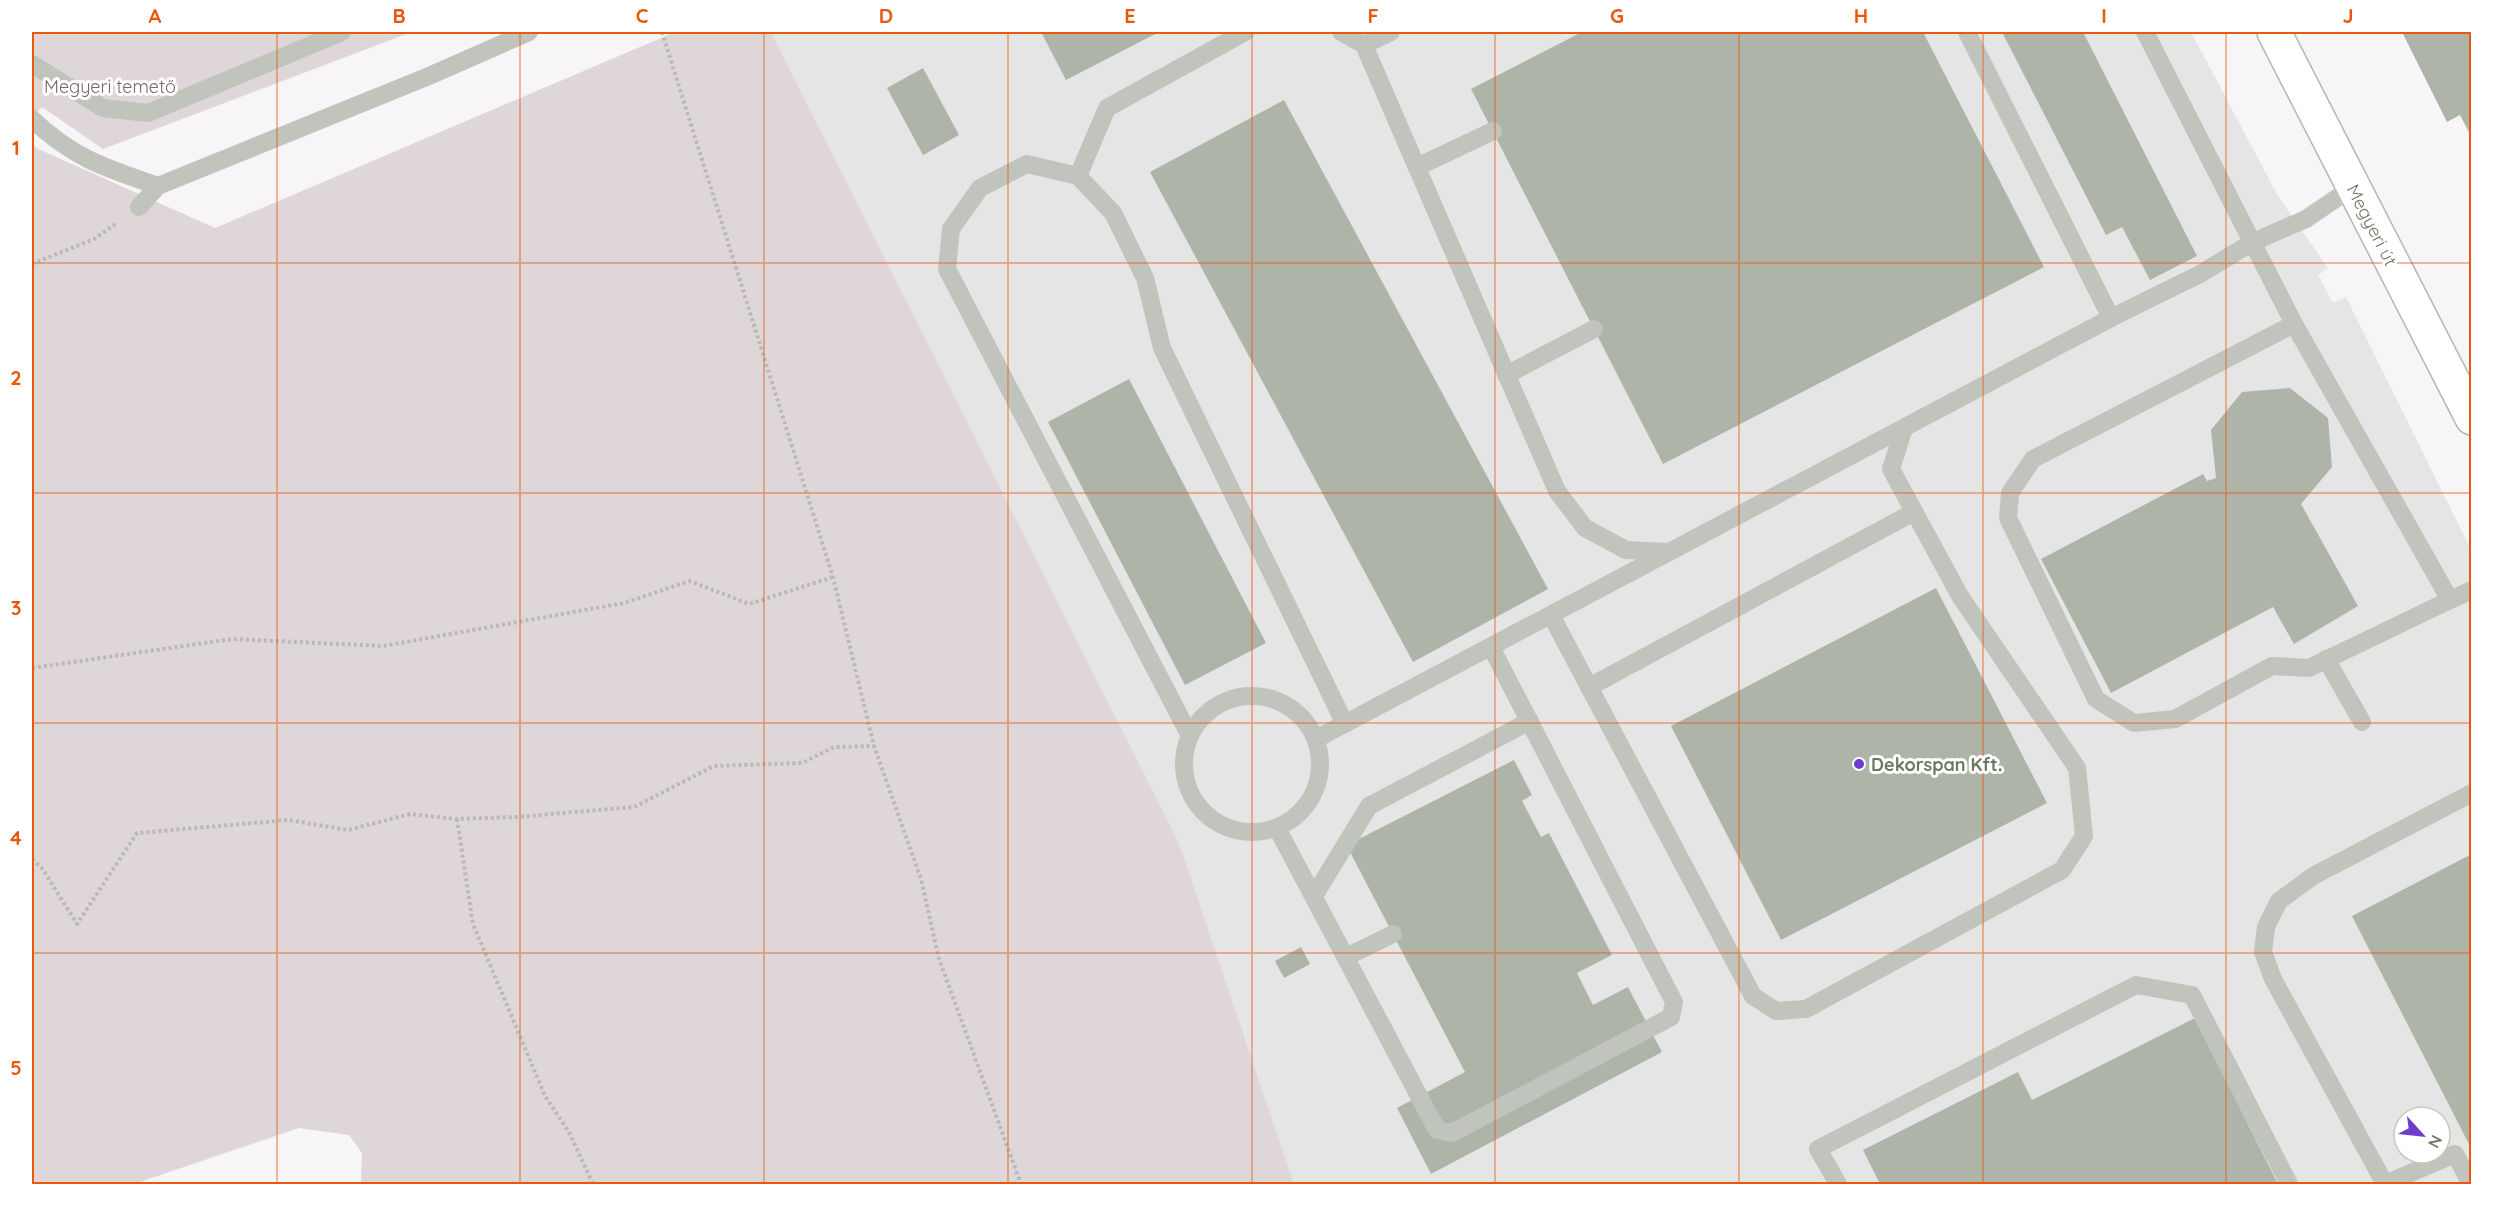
<svg xmlns="http://www.w3.org/2000/svg" width="2503" height="1216" font-family="Quicksand,sans-serif">
	<style>
		.built { fill: #e6e5e5; fill-rule: evenodd }
		.green { fill: #ded6d8 }
		.building { fill: #afb4a9 }
		.lines { fill: none; stroke-linecap: round; stroke-linejoin: round }
		.secondary-casing { stroke: #b4b9af; stroke-width: 36 }
		.path { stroke: #b8bbb5; stroke-width: 4; stroke-dasharray: 3 3; stroke-linecap: butt }
		.lane { stroke: #c0c4bd; stroke-width: 18 }
		.secondary { stroke: #fff; stroke-width: 33 }
		.grid { fill: none; stroke: #e8590c; stroke-width: 1.5; stroke-opacity: 0.55 }
		.poi-dot { fill: #6f3cd0; stroke: #fff; stroke-width: 2 }
		.labels { text-anchor: middle; dominant-baseline: central; stroke-width: 6; stroke-linejoin: round; paint-order: stroke }
		.park-label { font-size: 18px; fill: #7a6869; stroke: #fff }
		.street-label { font-size: 18px; fill: #6b7761; stroke: #fff }
		.poi-label { font-size: 18px; font-weight: bold; fill: #6b7761; stroke: #fff; text-anchor: start }
		.neatline { fill: none; stroke: #e8590c; stroke-width: 2 }
		.grid-label { font-size: 20px; text-anchor: middle; font-weight: bold; fill: #e8590c }
	</style>
	<rect width="100%" height="100%" fill="#f7f5f7"/>
	<!-- built -->
	<path class="built" d="M771,32H2191L2278,196L2328,268L2318,275L2333,303L2346,297L2471,550V1184H1294L1179,843ZM2404,1117H2440V1153H2404Z"/>
	<!-- green -->
	<g class="green">
		<path d="M32,32H412L103,149L42,107L32,117Z"/>
		<path d="M675,32H771L1179,843L1294,1184H361L362,1153L349,1135L299,1128L134,1184H32V143L36,148L215,228Z"/>
	</g>
	<!-- building -->
	<g class="building">
		<path d="M1041,32H1159L1066,80Z"/>
		<path d="M1582,32H1923L2044,267L1663,464L1471,89Z"/>
		<path d="M2002,32H2083L2197,256L2150,280L2122,227L2106,235Z"/>
		<path d="M2402,32H2472V138L2460,115L2447,122Z"/>
		<path d="M923,68L959,135L923,155L887,88Z"/>
		<path d="M1284,100L1548,589L1413,662L1150,172Z"/>
		<path d="M1129,379L1266,643L1185,685L1048,422Z"/>
		<path d="M2290,388L2328,418L2332,467L2301,504L2358,606L2294,644L2273,607L2111,693L2041,559L2203,474L2207,481L2216,478L2211,430L2242,392Z"/>
		<path d="M1936,588L2047,803L1781,940L1671,726Z"/>
		<path d="M1514,760L1532,795L1522,801L1541,837L1549,833L1612,955L1577,973L1593,1005L1628,987L1662,1052L1431,1174L1397,1108L1465,1072L1350,852L1353,842Z"/>
		<path d="M2472,854V1150L2352,916Z"/>
		<path d="M1301,947L1310,964L1284,978L1275,961Z"/>
		<path d="M2195,1018L2278,1184H1880L1863,1150L2018,1072L2032,1100Z"/>
	</g>
	<g class="lines">
		<defs>
			<path id="secondary" d="M2274,32L2472,418"/>
		</defs>
		<!-- secondary casing -->
		<use href="#secondary" class="secondary-casing"/>
		<!-- path -->
		<g class="path">
			<path d="M662,32L833,577L874,746L921,879L939,959L1021,1184"/>
			<path d="M32,264L94,239L117,223"/>
			<path d="M32,668L232,639L383,646L624,603L690,581L749,604L833,577"/>
			<path d="M457,819L473,924L545,1096L569,1132L593,1184"/>
			<path d="M32,859L42,868L77,924L137,833L288,820L348,830L410,814L457,819L517,817L634,807L714,766L802,763L834,747L874,746"/>
		</g>
		<!-- lane -->
		<g class="lane">
			<path d="M1341,32L1364,45L1557,491L1585,528L1626,550L1667,552"/>
			<path d="M1967,32L2111,318"/>
			<path d="M2145,32L2294,324L2450,600L2472,590"/>
			<path d="M1364,45L1391,32"/>
			<path d="M32,64L103,108L148,113L342,32"/>
			<path d="M32,119C73,158 105,168 158,186"/>
			<path d="M1417,167L1493,131"/>
			<path d="M1078,176L1107,108L1245,32"/>
			<path d="M139,207L158,186L429,76L529,32"/>
			<path d="M2294,324L2033,459L2010,493L2008,518L2096,699L2134,723L2175,719L2272,666L2309,668L2450,600"/>
			<path d="M1506,375L1594,329"/>
			<path d="M1551,615L1753,996L1776,1011L1806,1009L2062,870L2084,836L2077,768L1960,596L1891,469L1904,428"/>
			<path d="M2326,659L2362,722"/>
			<path d="M1589,687L1914,512"/>
			<circle cx="1252" cy="764" r="68"/>
			<path d="M1190,736L947,269L951,229L980,188L1027,164L1078,176L1113,213L1145,278L1162,348L1345,724"/>
			<path d="M1316,739L2111,318L2200,274L2253,242L2306,219L2353,187"/>
			<path d="M1277,828L1437,1130L1452,1133L1671,1017L1674,1002L1491,647"/>
			<path d="M1314,896L1369,806L1530,721"/>
			<path d="M1346,957L1393,934"/>
			<path d="M1838,1184L1818,1149L2136,985L2192,995L2289,1184"/>
			<path d="M2385,1184L2273,979L2263,952L2266,927L2279,901L2313,876L2472,793"/>
			<path d="M2385,1184L2455,1154L2471,1184"/>
		</g>
		<!-- secondary -->
		<use href="#secondary" class="secondary"/>
	</g>
	<!-- grid -->
	<path class="grid" d="M277,32V1184M520,32V1184M764,32V1184M1008,32V1184M1252,32V1184M1495,32V1184M1739,32V1184M1983,32V1184M2226,32V1184M32,263H2472M32,493H2472M32,723H2472M32,953H2472"/>
	<!-- markers -->
	<circle class="poi-dot" cx="1859" cy="764" r="6"/>
	<g class="labels">
		<!-- park labels -->
		<g class="park-label">
			<text x="110" y="86">Megyeri temető</text>
		</g>
		<!-- street labels -->
		<g class="street-label">
			<text transform="translate(2372 225) rotate(63)">Megyeri út</text>
		</g>
		<!-- poi labels -->
		<g class="poi-label">
			<text x="1871" y="764">Dekorspan Kft.</text>
		</g>
	</g>
	<!-- border -->
	<rect width="2503" height="1216" fill="none" stroke="#ffffff" stroke-width="66"/>
	<!-- north arrow -->
	<g transform="translate(2422 1135) rotate(117)"><circle r="28" fill="#ffffff" stroke="#c4c9c0" stroke-width="1.5"/>
	<path d="M0-4.5L10 22L0 15L-10 22Z" fill="#6f3cd0"/>
	<text y="-9" font-size="16" font-weight="bold" text-anchor="middle" fill="#6b7761">N</text>
	</g>
	<rect x="33" y="33" width="2437" height="1150" class="neatline"/>
	<g class="grid-label">
		<text x="155" y="23">A</text>
		<text x="399" y="23">B</text>
		<text x="642" y="23">C</text>
		<text x="886" y="23">D</text>
		<text x="1130" y="23">E</text>
		<text x="1373" y="23">F</text>
		<text x="1617" y="23">G</text>
		<text x="1861" y="23">H</text>
		<text x="2104" y="23">I</text>
		<text x="2348" y="23">J</text>
		<text x="16" y="155">1</text>
		<text x="16" y="385">2</text>
		<text x="16" y="615">3</text>
		<text x="16" y="845">4</text>
		<text x="16" y="1075">5</text>
	</g>
</svg>
